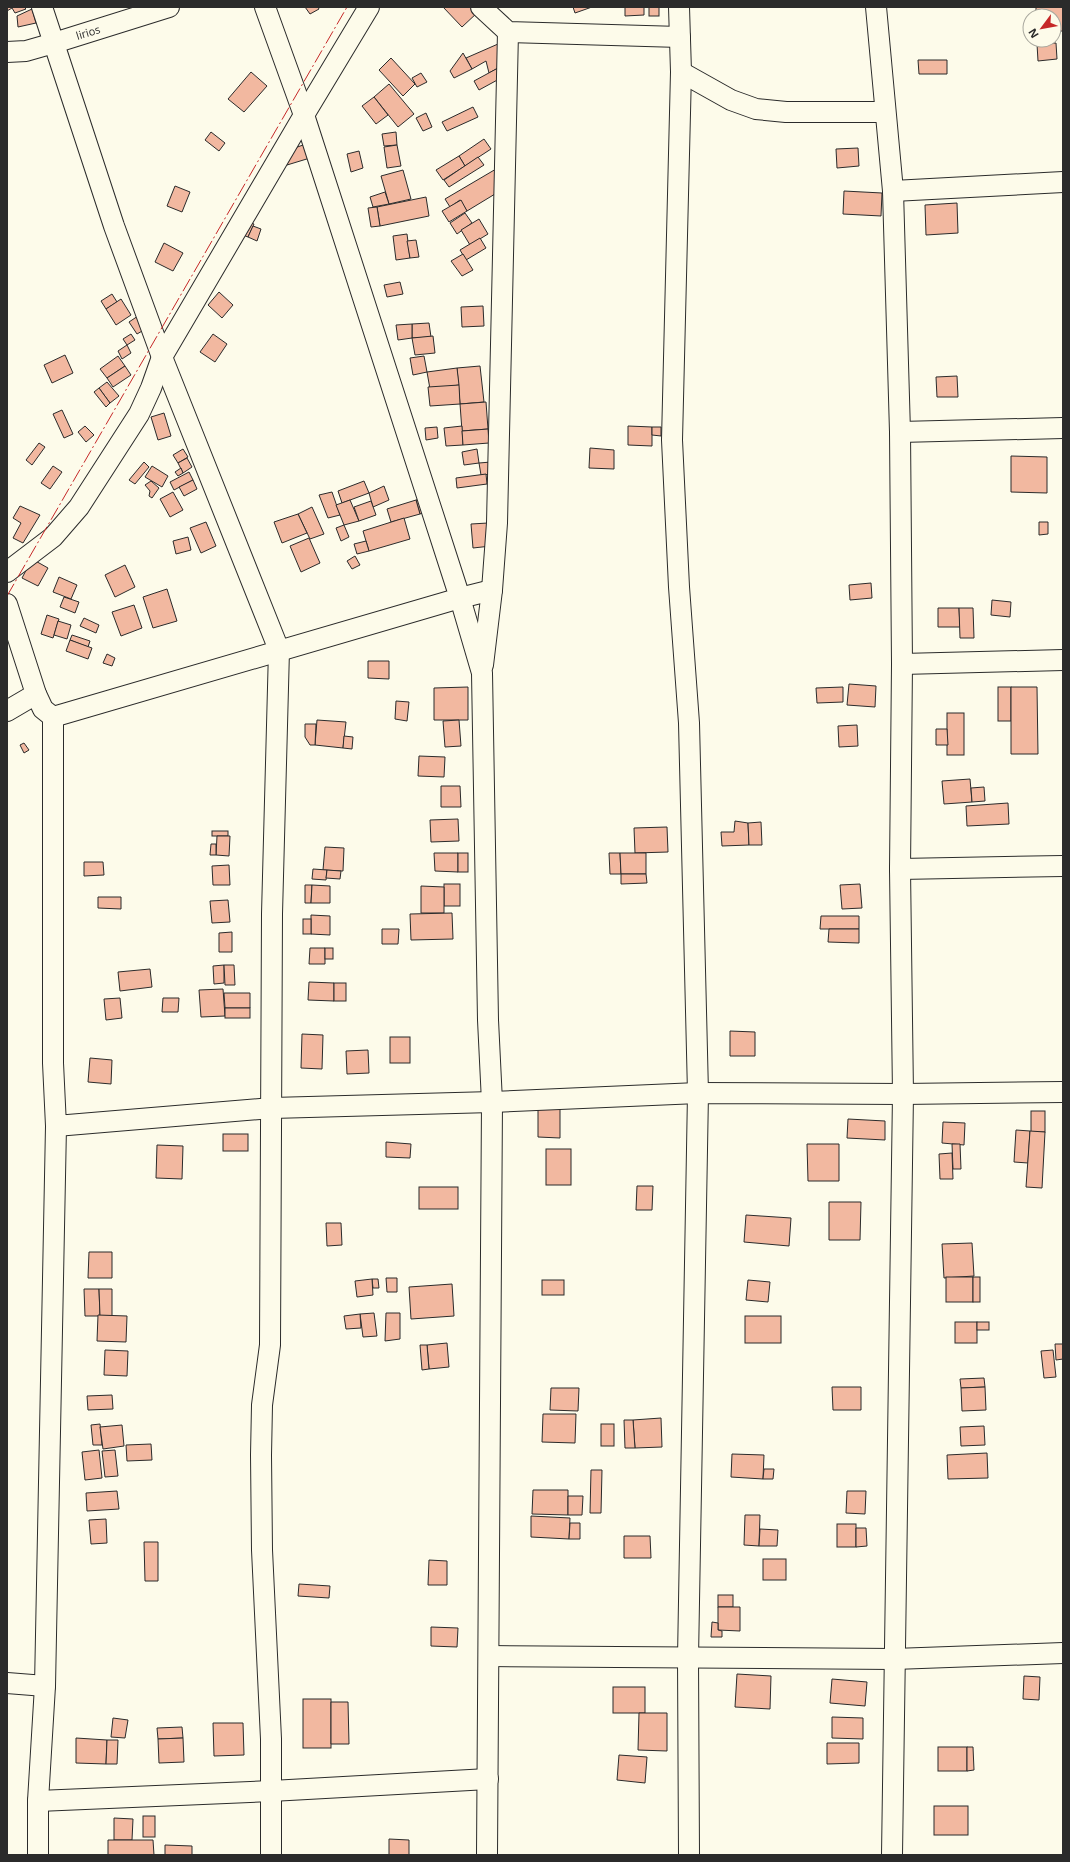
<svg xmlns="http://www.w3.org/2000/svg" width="1070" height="1862" font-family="'Open Sans',sans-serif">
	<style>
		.building { fill: #f2b8a0; stroke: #2b2b2b }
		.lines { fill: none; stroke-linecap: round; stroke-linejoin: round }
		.minor-casing { stroke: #2b2b2b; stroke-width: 22 }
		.minor { stroke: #fdfbea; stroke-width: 20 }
		.power { stroke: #c62828; stroke-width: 1; stroke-dasharray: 14 3 2 3; stroke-linecap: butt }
		.labels { text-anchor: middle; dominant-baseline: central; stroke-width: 3; stroke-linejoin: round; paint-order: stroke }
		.street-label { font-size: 11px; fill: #2b2b2b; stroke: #fdfbea }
	</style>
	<rect width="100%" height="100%" fill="#fdfbea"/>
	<!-- building -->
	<g class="building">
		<path d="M7,7H24L26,9L15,13L12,8L7,11Z"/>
		<path d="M305,7H318L319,9L310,14Z"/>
		<path d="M443,7H473L478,12L462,27Z"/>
		<path d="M573,7H592L575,13Z"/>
		<path d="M625,7H644V15L625,16Z"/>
		<rect x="649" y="7" width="10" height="9"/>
		<path d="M1036,7H1063V31H1054V16H1036Z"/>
		<path d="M32,9L36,23L18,27L17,16Z"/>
		<path d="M1056,43L1057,59L1038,61L1037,44Z"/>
		<path d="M498,44V68L489,73L486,61L472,69L466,58Z"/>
		<path d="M463,53L472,69L454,78L450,71Z"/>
		<path d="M391,58L415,84L403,96L379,70Z"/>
		<path d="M918,60H947V74H919Z"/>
		<path d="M498,68L501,78L479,90L474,81Z"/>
		<path d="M251,72L267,86L244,112L228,99Z"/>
		<path d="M421,73L427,82L417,87L412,78Z"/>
		<path d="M389,84L414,114L398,127L374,97Z"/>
		<path d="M374,97L388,115L376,124L362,106Z"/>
		<path d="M473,107L478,117L447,131L442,122Z"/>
		<path d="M426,113L432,127L423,131L416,118Z"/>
		<path d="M211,132L225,143L219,151L205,140Z"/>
		<path d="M396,132L397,145L384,146L382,134Z"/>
		<path d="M484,139L491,149L465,166L459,156Z"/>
		<path d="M306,144L310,158L287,165L283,152Z"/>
		<path d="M397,145L401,166L387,168L384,147Z"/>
		<path d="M858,148L859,166L837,168L836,149Z"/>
		<path d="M359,151L363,168L351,172L347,154Z"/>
		<path d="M459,156L465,166L443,180L436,170Z"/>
		<path d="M478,157L484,165L449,187L444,180Z"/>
		<path d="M496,169L495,194L467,211L460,200L450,207L445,199Z"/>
		<path d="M403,170L411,199L389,204L381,176Z"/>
		<path d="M175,186L190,192L182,212L167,206Z"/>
		<path d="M844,191L882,193L881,216L843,214Z"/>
		<path d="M385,192L389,204L373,207L370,197Z"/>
		<path d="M426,197L429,216L380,226L377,207Z"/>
		<path d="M461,200L467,211L449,222L442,211Z"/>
		<path d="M957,203L958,233L926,235L925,205Z"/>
		<path d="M377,207L380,226L371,227L368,208Z"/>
		<path d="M465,213L472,223L457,234L450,223Z"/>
		<path d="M479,219L488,234L470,245L461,230Z"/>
		<path d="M243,220L254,224L248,237L238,233Z"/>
		<path d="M253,226L261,229L257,241L248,237Z"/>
		<path d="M407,234L410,258L396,260L393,236Z"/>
		<path d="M480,238L486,248L466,260L460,250Z"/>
		<path d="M416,240L419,257L410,258L407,241Z"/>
		<path d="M164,243L183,253L173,271L155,262Z"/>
		<path d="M463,254L473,270L462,276L451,261Z"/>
		<path d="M400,282L403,294L387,297L384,285Z"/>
		<path d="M219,292L233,305L222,318L208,305Z"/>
		<path d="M112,294L117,302L106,309L101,301Z"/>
		<path d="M121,299L131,315L116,325L106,309Z"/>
		<path d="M483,306L484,326L462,327L461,307Z"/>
		<path d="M141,314L149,327L137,334L129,322Z"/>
		<path d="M429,323L431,337L412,338V324Z"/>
		<path d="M412,324V338L398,340L396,325Z"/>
		<path d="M131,334L135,340L127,345L123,339Z"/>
		<path d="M213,334L227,344L215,362L200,352Z"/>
		<path d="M433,336L435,353L415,355L412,338Z"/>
		<path d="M127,345L131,353L122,359L118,351Z"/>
		<path d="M65,355L73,373L52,383L44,365Z"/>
		<path d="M118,356L125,366L107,378L100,369Z"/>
		<path d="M424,356L427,372L413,375L410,358Z"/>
		<path d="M125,366L131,375L113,387L107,378Z"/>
		<path d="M480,366L484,402L460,404L457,368Z"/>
		<path d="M457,368L459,385L430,389L427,372Z"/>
		<path d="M957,376L958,397H937L936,377Z"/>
		<path d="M107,382L119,396L110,403L99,388Z"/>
		<path d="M459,385L460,404L430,406L428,387Z"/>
		<path d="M99,388L110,403L106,407L94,392Z"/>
		<path d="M486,402L488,429L462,431L460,404Z"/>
		<path d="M62,410L73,434L64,438L53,414Z"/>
		<path d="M164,413L171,436L158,440L151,417Z"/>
		<path d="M85,426L94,435L86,442L78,432Z"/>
		<path d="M462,426L463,445L446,446L444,428Z"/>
		<path d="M628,426L652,427V446L628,445Z"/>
		<path d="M437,427L438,438L426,440L425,428Z"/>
		<path d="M652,427H661V436L652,435Z"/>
		<path d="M488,429L489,443L463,445L462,431Z"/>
		<path d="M39,443L45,447L32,465L26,460Z"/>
		<path d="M590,448L614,450V469L589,468Z"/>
		<path d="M183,449L188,457L178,463L173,455Z"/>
		<path d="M477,449L479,463L464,465L462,452Z"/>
		<path d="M1011,456L1047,457V493L1011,492Z"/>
		<path d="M187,458L192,467L183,473L178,463Z"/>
		<path d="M144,462L149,467L135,484L129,480Z"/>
		<path d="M491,462L493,474L481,475L479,463Z"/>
		<path d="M53,466L62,472L50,489L41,483Z"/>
		<path d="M152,466L168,476L162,487L145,477Z"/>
		<path d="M181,468L183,473L178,476L175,472Z"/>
		<path d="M189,472L193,480L174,490L170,482Z"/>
		<path d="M486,474L487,484L457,488L456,478Z"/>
		<path d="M193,480L197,489L184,496L179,487Z"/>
		<path d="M151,481L159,488L152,498L149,496L150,491L145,485Z"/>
		<path d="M364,481L369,493L342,503L338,491Z"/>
		<path d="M384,486L389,500L373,507L369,493Z"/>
		<path d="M173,492L183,510L170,517L160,499Z"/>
		<path d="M332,492L340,515L328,518L319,495Z"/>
		<path d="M422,498L426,512L420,514L416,500Z"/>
		<path d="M350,500L359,521L344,525L336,505Z"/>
		<path d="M416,500L420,514L391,522L387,509Z"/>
		<path d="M371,501L376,515L359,521L354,507Z"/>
		<path d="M20,506L40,515L23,543L13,538L21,523L13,518Z"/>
		<path d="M312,507L324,534L310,539L298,514Z"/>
		<path d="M298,514L307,533L282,543L274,522Z"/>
		<path d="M404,518L410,539L369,551L363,531Z"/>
		<path d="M206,522L216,546L201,553L190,528Z"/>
		<path d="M1039,522H1048V534L1039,535Z"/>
		<path d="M488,523L491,546L473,548L471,524Z"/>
		<path d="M344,525L349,537L341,541L336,528Z"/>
		<path d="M188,537L191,550L176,554L173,541Z"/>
		<path d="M309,538L320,563L301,572L290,546Z"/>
		<path d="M366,541L369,551L357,554L354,544Z"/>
		<path d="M355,556L360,565L352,569L347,561Z"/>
		<path d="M32,559L48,568L38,586L22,578Z"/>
		<path d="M125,565L135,587L115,597L105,575Z"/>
		<path d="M59,577L77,585L71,599L53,592Z"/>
		<path d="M871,583L872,598L850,600L849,585Z"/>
		<path d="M167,589L177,621L153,628L143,597Z"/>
		<path d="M64,597L79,602L75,613L60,607Z"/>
		<path d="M992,600L1011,602L1010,617L991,615Z"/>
		<path d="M134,605L142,628L121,636L112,612Z"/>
		<path d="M938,608H959L960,627H938Z"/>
		<path d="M959,608H973L974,638H960Z"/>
		<path d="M47,615L59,619L53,638L41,634Z"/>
		<path d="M84,618L99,625L96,633L80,626Z"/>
		<path d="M58,621L71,625L67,639L54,635Z"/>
		<path d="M72,635L90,641L88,647L70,640Z"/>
		<path d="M70,640L92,648L88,659L66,651Z"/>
		<path d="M107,654L115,658L112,666L103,663Z"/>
		<path d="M368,661H389V679L368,678Z"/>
		<path d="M849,684L876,686L875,707L847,705Z"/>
		<path d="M468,687V720H434V688Z"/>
		<path d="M843,687V702L817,703L816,688Z"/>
		<rect x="998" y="687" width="13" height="34"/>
		<path d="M1011,687H1037L1038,754H1011Z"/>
		<path d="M396,701L409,702L407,721L395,719Z"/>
		<rect x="947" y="713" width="17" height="42"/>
		<path d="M317,720L346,722L343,748L315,745Z"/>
		<path d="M459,720L461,746L445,747L443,721Z"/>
		<path d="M305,724H316L315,745H310L305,737Z"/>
		<path d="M857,725L858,746L839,747L838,726Z"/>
		<path d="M936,729H947L948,745H936Z"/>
		<path d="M344,736L353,737L352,749L343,748Z"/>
		<path d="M24,743L29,750L24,753L20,745Z"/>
		<path d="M419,756L445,757L444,777L418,776Z"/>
		<path d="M970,779L972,802L944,804L942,781Z"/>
		<path d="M441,786H460L461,807H441Z"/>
		<path d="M984,787L985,801L972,802L971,788Z"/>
		<path d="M1008,803L1009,824L967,826L966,806Z"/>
		<path d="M458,819L459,841L431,842L430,820Z"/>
		<path d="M735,821L748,823L749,845L722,846L721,832H734Z"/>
		<path d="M761,822L762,845H749L748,823Z"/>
		<path d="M667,827L668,852L635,853L634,828Z"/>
		<rect x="212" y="831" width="16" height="5"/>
		<path d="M217,836H230L229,856L216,855Z"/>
		<path d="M211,844H216V855H210Z"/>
		<path d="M325,847L344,848L343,871L323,870Z"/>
		<path d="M434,853H458V872L435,871Z"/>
		<rect x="458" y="853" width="10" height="19"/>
		<path d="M609,853H620L621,874H610Z"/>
		<path d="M620,853H646V874H621Z"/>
		<path d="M84,862H103L104,875L84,876Z"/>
		<path d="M229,865L230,885H213L212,866Z"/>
		<path d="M313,869L327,870L326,880L312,879Z"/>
		<path d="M327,870L341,871L340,879L326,878Z"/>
		<path d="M621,874H646L647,883L621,884Z"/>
		<rect x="444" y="884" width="16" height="22"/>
		<path d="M860,884L862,908L842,909L840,885Z"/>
		<path d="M305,885H312L311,903H305Z"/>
		<path d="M312,885L330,886V903H311Z"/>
		<path d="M421,886L444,887V913H421Z"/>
		<path d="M98,897H121V909L98,908Z"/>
		<path d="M228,900L230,922L212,923L210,901Z"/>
		<path d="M452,913L453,939L411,940L410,914Z"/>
		<path d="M311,915L330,916V935L311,934Z"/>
		<path d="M821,916H859V929H820Z"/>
		<rect x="303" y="919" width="8" height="15"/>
		<path d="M382,929H399L398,944H382Z"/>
		<path d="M829,929H859V943L828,942Z"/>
		<path d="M232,932V952H219V933Z"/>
		<path d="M310,948H325V964H309Z"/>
		<rect x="325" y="948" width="8" height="11"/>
		<path d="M224,965V983L214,984L213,966Z"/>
		<path d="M224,965H234L235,985H225Z"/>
		<path d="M150,969L152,987L120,991L118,972Z"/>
		<path d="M309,982L334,983V1001L308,1000Z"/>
		<rect x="334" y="983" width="12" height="18"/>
		<path d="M223,989L225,1016L201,1017L199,990Z"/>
		<path d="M224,993H250V1008H225Z"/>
		<path d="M120,998L122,1018L106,1020L104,999Z"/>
		<path d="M163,998H179L178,1012H162Z"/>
		<rect x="225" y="1008" width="25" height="10"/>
		<path d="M730,1031L755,1032V1056H730Z"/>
		<path d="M302,1034L323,1035L322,1069L301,1068Z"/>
		<rect x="390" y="1037" width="20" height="26"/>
		<path d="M368,1050L369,1073L347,1074L346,1051Z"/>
		<path d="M90,1058L112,1060L111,1084L88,1082Z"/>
		<path d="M538,1108H560V1138L538,1137Z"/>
		<rect x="1031" y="1111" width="14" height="21"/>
		<path d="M848,1119L885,1121V1140L847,1138Z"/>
		<path d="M943,1122L965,1123L964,1145L942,1143Z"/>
		<path d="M1016,1130L1030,1131L1028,1163L1014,1162Z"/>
		<path d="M1030,1131L1045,1132L1042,1188L1026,1187Z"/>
		<rect x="223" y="1134" width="25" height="17"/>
		<path d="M386,1142L411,1144L410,1158L386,1157Z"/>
		<path d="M807,1144H839V1181H808Z"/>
		<path d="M952,1144H960L961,1169H953Z"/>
		<path d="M157,1145L183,1146L182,1179L156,1178Z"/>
		<rect x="546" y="1149" width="25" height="36"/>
		<path d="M952,1153L953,1179H940L939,1154Z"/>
		<path d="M637,1186H653L652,1210H636Z"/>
		<rect x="419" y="1187" width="39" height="22"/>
		<path d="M829,1202H861L860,1240H829Z"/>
		<path d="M746,1215L791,1218L789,1246L744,1242Z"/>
		<path d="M326,1223H341L342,1245L327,1246Z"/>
		<path d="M972,1243L974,1276L944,1278L942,1244Z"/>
		<path d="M89,1252H112V1278H88Z"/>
		<rect x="946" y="1277" width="27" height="25"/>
		<rect x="973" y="1277" width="7" height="25"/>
		<path d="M386,1278H397V1292H387Z"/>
		<path d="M372,1279H378L379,1288H373Z"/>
		<path d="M372,1279L373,1295L357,1297L355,1281Z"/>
		<rect x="542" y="1280" width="22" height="15"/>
		<path d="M748,1280L770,1282L768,1302L746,1300Z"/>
		<path d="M452,1284L454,1316L411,1319L409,1287Z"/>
		<path d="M84,1289H99L100,1316H85Z"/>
		<path d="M99,1289H112V1316H100Z"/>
		<path d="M374,1313L377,1336L363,1337L360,1314Z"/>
		<path d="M386,1313H400V1339L385,1341Z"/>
		<path d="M360,1314L361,1328L346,1329L344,1316Z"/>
		<path d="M98,1315L127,1316L126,1342L97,1341Z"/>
		<rect x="745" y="1316" width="36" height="27"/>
		<rect x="955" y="1322" width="22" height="21"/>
		<rect x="977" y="1322" width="12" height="8"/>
		<path d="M447,1343L449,1367L429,1369L427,1345Z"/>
		<path d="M1055,1344H1063V1359L1056,1360Z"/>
		<path d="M420,1345H427L429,1369L422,1370Z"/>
		<path d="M105,1350L128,1351L127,1376L104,1375Z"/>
		<path d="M1053,1350L1056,1377L1044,1378L1041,1351Z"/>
		<path d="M984,1378L985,1387L961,1388L960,1379Z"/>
		<path d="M832,1387H861V1410H833Z"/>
		<path d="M985,1387L986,1410L962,1411L961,1388Z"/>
		<path d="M551,1388H579L578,1411L550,1410Z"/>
		<path d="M112,1395L113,1409L88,1410L87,1396Z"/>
		<path d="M543,1414H576L575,1443L542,1442Z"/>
		<path d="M661,1418L662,1447L635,1448L633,1420Z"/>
		<path d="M624,1420H633L635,1448H625Z"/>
		<path d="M100,1424L102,1445H93L91,1425Z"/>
		<rect x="601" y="1424" width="13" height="22"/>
		<path d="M122,1425L124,1446L103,1449L100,1427Z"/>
		<path d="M984,1426L985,1445L961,1446L960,1427Z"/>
		<path d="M151,1444L152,1460L127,1461L126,1445Z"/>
		<path d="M99,1450L102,1478L85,1480L82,1452Z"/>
		<path d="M115,1450L118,1476L105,1477L102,1451Z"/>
		<path d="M987,1453L988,1478L948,1479L947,1455Z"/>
		<path d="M732,1454L764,1455L763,1479L731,1477Z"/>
		<path d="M764,1469H774L773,1479H763Z"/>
		<path d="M591,1470H602L601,1513H590Z"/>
		<path d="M533,1490H568V1515L532,1514Z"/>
		<path d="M117,1491L119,1509L87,1511L86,1493Z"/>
		<path d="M847,1491H866L865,1514L846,1513Z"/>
		<path d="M568,1496H583L582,1515H568Z"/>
		<path d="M745,1515H760L759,1546L744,1545Z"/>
		<path d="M531,1516L570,1518L569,1539L531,1537Z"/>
		<path d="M106,1519L107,1543L91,1544L89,1520Z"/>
		<path d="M570,1523H580V1539H569Z"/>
		<rect x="837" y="1524" width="19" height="23"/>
		<path d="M856,1528H866L867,1546L856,1547Z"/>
		<path d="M760,1529L778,1530L777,1546H759Z"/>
		<path d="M624,1536H650L651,1558H624Z"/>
		<path d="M144,1542H158V1581H145Z"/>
		<rect x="763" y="1559" width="23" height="21"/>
		<path d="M429,1560L447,1561V1585H428Z"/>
		<path d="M299,1584L330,1586L329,1598L298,1596Z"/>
		<rect x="718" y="1595" width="15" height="12"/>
		<path d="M718,1607H740V1631L718,1630Z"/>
		<path d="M712,1622L718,1623V1630L722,1631V1637H711Z"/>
		<path d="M431,1627L458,1628L457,1647L431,1646Z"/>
		<path d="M737,1674L771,1676L770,1709L735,1707Z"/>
		<path d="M1024,1676L1040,1677L1039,1700L1023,1699Z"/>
		<path d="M832,1679L867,1682L865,1706L830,1703Z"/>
		<rect x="613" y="1687" width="32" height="26"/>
		<rect x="303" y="1699" width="28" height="49"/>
		<path d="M331,1702H348L349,1744H331Z"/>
		<path d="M639,1713H667V1751L638,1750Z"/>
		<path d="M832,1717L863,1718V1739L832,1738Z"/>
		<path d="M113,1718L128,1720L125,1738L111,1737Z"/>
		<path d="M213,1723H243L244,1755L214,1756Z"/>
		<path d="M182,1727L183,1738L158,1739L157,1728Z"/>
		<path d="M76,1738L107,1740L106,1764L76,1763Z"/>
		<path d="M183,1738L184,1762L159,1763L158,1739Z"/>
		<path d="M107,1740H118L117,1764H106Z"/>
		<path d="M827,1743H859V1763L827,1764Z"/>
		<rect x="938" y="1747" width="29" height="24"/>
		<path d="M967,1747H973L974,1770L967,1771Z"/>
		<path d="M619,1755L647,1757L645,1783L617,1780Z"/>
		<rect x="934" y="1806" width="34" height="29"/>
		<rect x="143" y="1816" width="12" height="21"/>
		<path d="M114,1818L133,1819L132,1840H114Z"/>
		<path d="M389,1839L409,1840V1855H389Z"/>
		<path d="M108,1840H153L154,1855H108Z"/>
		<path d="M165,1845L192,1846V1855H165Z"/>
	</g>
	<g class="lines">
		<defs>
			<g id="minor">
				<path d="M42,7L114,226L162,357L279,650L272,914L270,1345L262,1405L261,1455L262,1550L271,1739V1855"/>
				<path d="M481,7L508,32L680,37"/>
				<path d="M679,7L681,72L672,440L679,587L689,723L698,1093L688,1658L689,1855"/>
				<path d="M876,7L893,191L900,432L902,664"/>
				<path d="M7,52L26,51L54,43L169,7"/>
				<path d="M681,72L731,100L756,109L786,112H885"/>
				<path d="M893,191L1063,182"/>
				<path d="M900,432L1063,428"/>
				<path d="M7,572L53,537L79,507L139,414L151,388L162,357L304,115L369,7"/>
				<path d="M7,604L36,694L43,709L53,717L460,598L304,115L265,7"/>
				<path d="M483,665L492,590L497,523L508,32"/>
				<path d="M7,711L36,694"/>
				<path d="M53,717V1063L56,1126L272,1108L492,1102L698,1093L903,1094L1063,1092"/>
				<path d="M900,869L1063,866"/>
				<path d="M489,1656L894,1659L1063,1653"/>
				<path d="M7,1683L45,1686"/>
				<path d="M38,1801L271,1791L488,1779"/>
				<path d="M38,1855V1801L45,1686L56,1126"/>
				<path d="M487,1855L492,1102L488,1020L482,673L460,598L492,590"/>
				<path d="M892,1855L903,1094L900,869L902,664L1063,660"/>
			</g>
		</defs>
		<!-- minor casing -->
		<use href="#minor" class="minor-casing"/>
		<!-- minor -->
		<use href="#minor" class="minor"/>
		<!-- power -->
		<path class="power" d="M7,596L347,7"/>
	</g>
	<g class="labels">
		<!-- street labels -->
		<g class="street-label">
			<text transform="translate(88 32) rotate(-17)">lirios</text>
		</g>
	</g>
	<!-- border -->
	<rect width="1070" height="1862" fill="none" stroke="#2b2b2b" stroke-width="16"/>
	<!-- north arrow -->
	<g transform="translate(1042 28) rotate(238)"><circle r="19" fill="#fdfbea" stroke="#a9a89e"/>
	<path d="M0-3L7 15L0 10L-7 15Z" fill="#c62828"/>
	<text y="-6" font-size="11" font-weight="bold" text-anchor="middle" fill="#2b2b2b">N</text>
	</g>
</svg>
